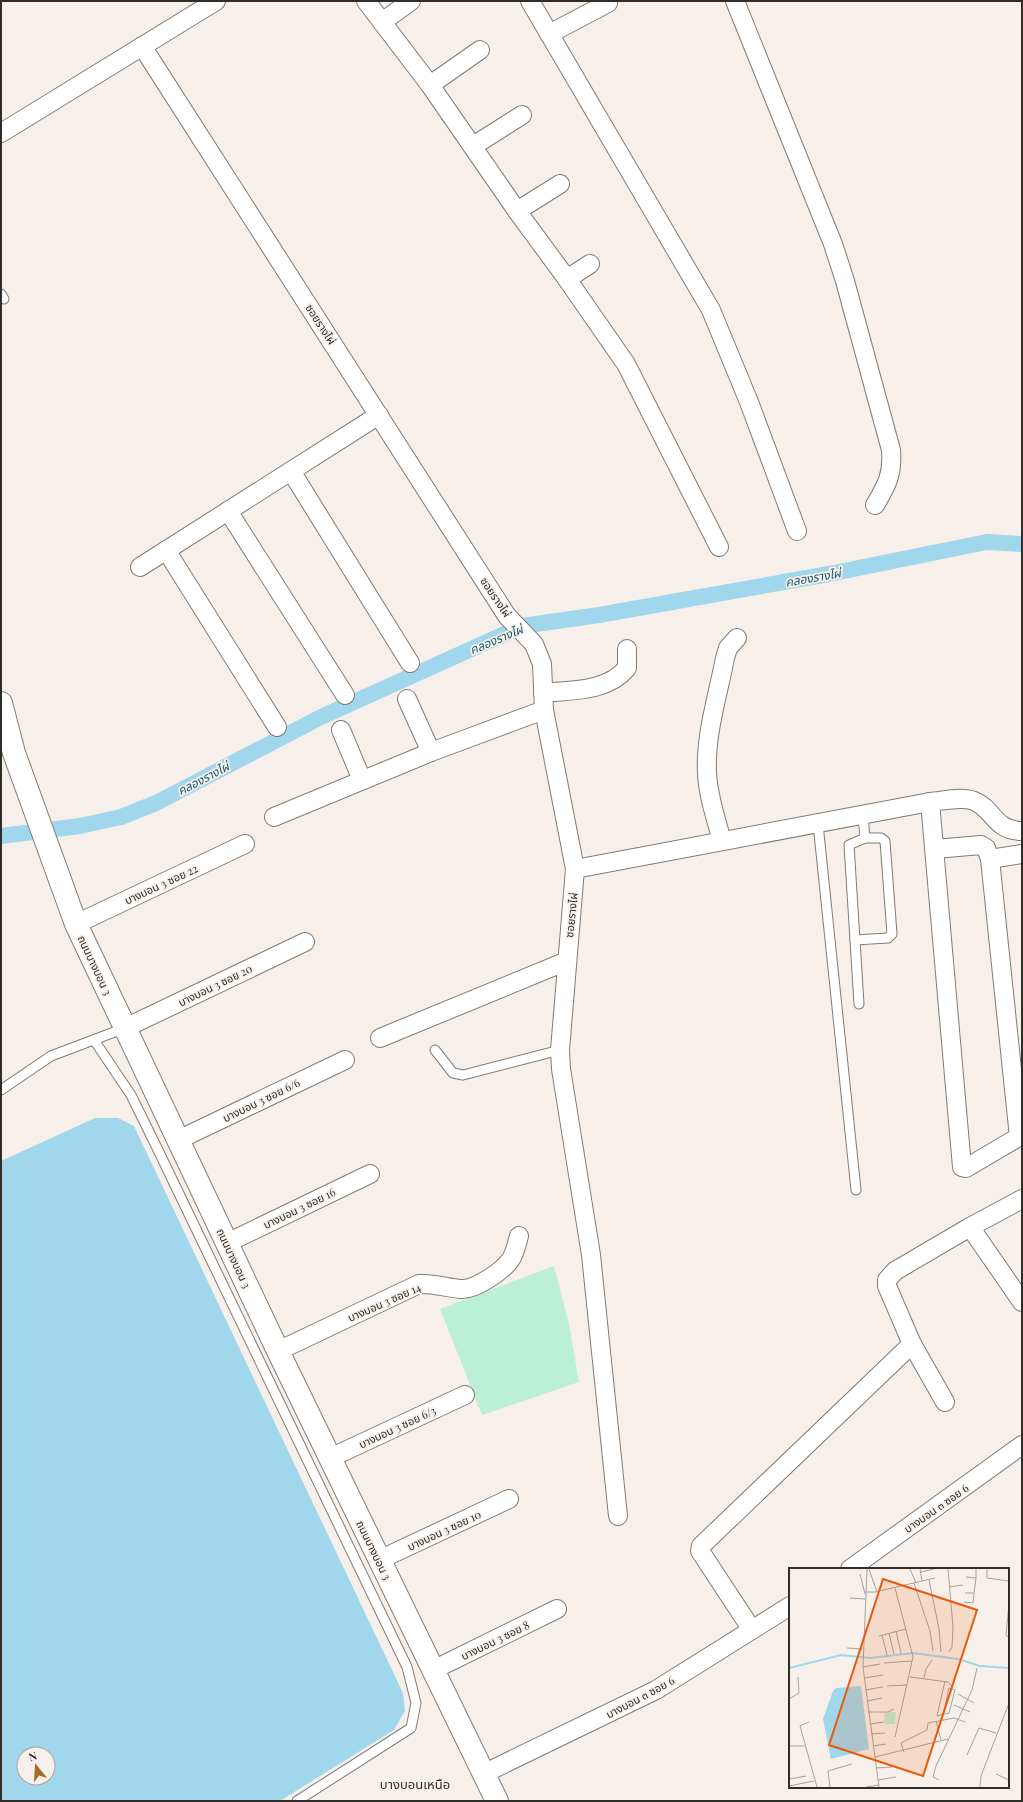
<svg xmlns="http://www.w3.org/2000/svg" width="1023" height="1802" font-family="'Playfair Display','Noto Sans Thai',serif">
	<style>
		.green { fill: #bbefd7 }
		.water { fill: #a1d7ed; fill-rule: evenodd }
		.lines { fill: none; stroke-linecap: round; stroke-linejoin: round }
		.canal { stroke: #a1d7ed; stroke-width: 16 }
		.service-casing { stroke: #817b75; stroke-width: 11 }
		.minor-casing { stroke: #817b75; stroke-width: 20 }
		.secondary-casing { stroke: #817b75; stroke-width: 24 }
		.service { stroke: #fff; stroke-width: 9 }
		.minor { stroke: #fff; stroke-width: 18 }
		.secondary { stroke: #fff; stroke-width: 22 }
		.labels { text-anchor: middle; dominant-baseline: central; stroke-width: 3.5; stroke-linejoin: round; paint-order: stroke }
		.street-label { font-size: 11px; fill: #2f2d2a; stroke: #f7f0ea }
		.water-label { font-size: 12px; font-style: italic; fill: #145970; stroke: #f7f0ea }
		.quarter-label { font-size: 13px; fill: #2f2d2a; stroke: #f7f0ea }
		.inset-river { fill: none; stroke: #a1d7ed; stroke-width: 2 }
		.inset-road { fill: none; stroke: #a7a29d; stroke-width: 1 }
		.view { fill: #e8590c; fill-opacity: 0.15; stroke: #e8590c; stroke-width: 2 }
		.inset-edge { fill: none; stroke: #2f2d2a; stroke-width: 2 }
	</style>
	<rect width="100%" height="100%" fill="#f7f0ea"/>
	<!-- green -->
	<path class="green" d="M554,1266L569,1324L579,1382L482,1415L440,1309Z"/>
	<!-- water -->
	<path class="water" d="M95,1118H118L134,1126L403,1693L405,1711L394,1730L280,1801H1V1161ZM24,1754H48V1778H24Z"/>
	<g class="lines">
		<!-- canal -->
		<path class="canal" d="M1,836L80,826L121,817L156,803L321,717L522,626L599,615L829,574L987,542L1022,544"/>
		<defs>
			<g id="service">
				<path d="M1,294L4,299"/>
				<path d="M818,824L856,1190"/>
				<path d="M855,940L888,938L892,934L885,841L881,838H865"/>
				<path d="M859,1004L849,845L865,838L863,816"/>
				<path d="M94,1040L131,1095L159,1152L407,1667L416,1703L411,1728L297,1801"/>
				<path d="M435,1050L453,1073L463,1075L560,1050"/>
				<path d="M1,1090L51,1056L125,1028"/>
			</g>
			<g id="minor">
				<path d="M366,1L430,85L517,211L567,279L626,364L719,547"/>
				<path d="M530,1L711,310L749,402L797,531"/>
				<path d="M735,1L833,244L845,281L891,450C893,474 887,485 875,505"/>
				<path d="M382,22L411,1"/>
				<path d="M549,34L608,3"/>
				<path d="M142,46L507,616L534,644L542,664L544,710L575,869L560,1050L561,1069L591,1255L618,1516"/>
				<path d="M430,85L480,50"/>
				<path d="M1,133L216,1"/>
				<path d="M473,146L522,115"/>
				<path d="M517,211L560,184"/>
				<path d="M567,279L590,264"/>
				<path d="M291,471L410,663"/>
				<path d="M228,511L345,695"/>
				<path d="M166,550L277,727"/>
				<path d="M140,567L379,415"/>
				<path d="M543,693C572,690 607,692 627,668V649"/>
				<path d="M407,699L431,752"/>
				<path d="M341,730L362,780"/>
				<path d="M930,802L962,1167L966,1168L1022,1135"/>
				<path d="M274,817L431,752L544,710"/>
				<path d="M722,841C716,819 708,796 707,773C705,735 718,695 725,658L728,648L737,638"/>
				<path d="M935,849L981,845L986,848L990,859L1019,1137"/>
				<path d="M990,859L1022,854"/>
				<path d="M575,869L930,802C943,801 962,796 974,801C994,809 993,829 1020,831"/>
				<path d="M76,924L245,844"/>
				<path d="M125,1028L305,942"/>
				<path d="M380,1038L567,961"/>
				<path d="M178,1140L345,1060"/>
				<path d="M970,1227L1022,1302"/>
				<path d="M227,1243L370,1174"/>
				<path d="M912,1344L945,1402"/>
				<path d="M278,1351L419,1284C434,1283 447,1288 461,1289C475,1290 503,1271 511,1259C515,1253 517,1243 519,1236"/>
				<path d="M330,1458L465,1395"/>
				<path d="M379,1560L509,1499"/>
				<path d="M850,1569L1022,1445"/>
				<path d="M752,1630L704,1557L700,1551L701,1546L912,1344L887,1286V1280L895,1271L970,1227L1022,1199"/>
				<path d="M433,1670L557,1609"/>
				<path d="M483,1774L656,1690L790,1606"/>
			</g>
			<path id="secondary" d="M1,703L14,753L76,924L278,1351L497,1801"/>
		</defs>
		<!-- service casing -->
		<use href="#service" class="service-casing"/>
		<!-- minor casing -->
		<use href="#minor" class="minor-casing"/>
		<!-- secondary casing -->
		<use href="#secondary" class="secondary-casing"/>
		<!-- service -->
		<use href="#service" class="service"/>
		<!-- minor -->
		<use href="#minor" class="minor"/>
		<!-- secondary -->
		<use href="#secondary" class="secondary"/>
	</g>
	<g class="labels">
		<!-- street labels -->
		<g class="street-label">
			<text transform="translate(321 324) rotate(57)">ซอยรางไผ่</text>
			<text transform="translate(496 597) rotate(56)">ซอยรางไผ่</text>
			<text transform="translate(161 884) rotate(-25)">บางบอน 3 ซอย 22</text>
			<text transform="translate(571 915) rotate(-84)">ซอยรางไผ่</text>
			<text transform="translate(95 965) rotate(65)">ถนนบางบอน 3</text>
			<text transform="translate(215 985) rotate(-26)">บางบอน 3 ซอย 20</text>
			<text transform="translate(261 1100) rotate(-26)">บางบอน 3 ซอย 6/6</text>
			<text transform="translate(299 1208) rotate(-26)">บางบอน 3 ซอย 16</text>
			<text transform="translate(234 1258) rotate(65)">ถนนบางบอน 3</text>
			<text transform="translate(384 1302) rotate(-24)">บางบอน 3 ซอย 14</text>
			<text transform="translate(397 1427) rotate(-25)">บางบอน 3 ซอย 6/3</text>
			<text transform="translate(936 1508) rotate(-35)">บางบอน ๓ ซอย 6</text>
			<text transform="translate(444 1530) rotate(-25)">บางบอน 3 ซอย 10</text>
			<text transform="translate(374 1550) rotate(64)">ถนนบางบอน 3</text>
			<text transform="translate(495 1640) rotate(-26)">บางบอน 3 ซอย 8</text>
			<text transform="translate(640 1697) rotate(-28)">บางบอน ๓ ซอย 6</text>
		</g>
		<!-- water labels -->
		<g class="water-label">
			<text transform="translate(813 577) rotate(-10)">คลองรางไผ่</text>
			<text transform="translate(496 639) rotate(-23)">คลองรางไผ่</text>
			<text transform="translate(203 778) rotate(-28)">คลองรางไผ่</text>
		</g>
		<!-- quarter labels -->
		<g class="quarter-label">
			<text x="415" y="1783">บางบอนเหนือ</text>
		</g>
	</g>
	<!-- overview -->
	<g transform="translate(789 1568)">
		<rect width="220" height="220" fill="#f7f0ea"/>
		<path d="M107,144L106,156H96L95,145Z" fill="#bbefd7"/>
		<path d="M72,118L80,181L42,191L34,151L44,123L47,120Z" fill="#a1d7ed"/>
		<path class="inset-river" d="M0,100L52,87L81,90L124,85L169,91L191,98L220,100"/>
		<path class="inset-road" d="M78,1L74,99L90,219M80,1L88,24M121,1L127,15M131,1L133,13M159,1L164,59L163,79L160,84M198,1V10L220,13M132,4L145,1M71,6L76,26M177,9L187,10V1M140,12L150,61L152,84M125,15L141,63L144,83M160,19L174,17M76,24H86L146,10M185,25L187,10M61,30L76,31M175,34L184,35L185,25H176M220,36L217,67L220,70M107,63L112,85M100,65L105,86M93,67L98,87M90,68L117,61M58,80L73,81M95,95L123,93M74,99L91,96M121,109L159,114L163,118M75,110L94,107M135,110L137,101L143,92M156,113L148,148L160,145L166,122L160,120M98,118L118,117M76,122L94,119M169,126L185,135M0,131L10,125L9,109M78,133L93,130M165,137L181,144M79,144H99L105,141M154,147L160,120M147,153L152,172M20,154L11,158L28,219M81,156L95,154M82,166L96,165M106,169L124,89L106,20M0,178H16M84,178L97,176M115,184L112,175L138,162L139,155L165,150L176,154M178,187L190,160L207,165M86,189L159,171M87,200L103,199M207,206L220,212M0,211L17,208M89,212L107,209M150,212L144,209L147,198L183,122L188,100M0,218L25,213M41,219L39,203L63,196M77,219L90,217M191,219L192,208L220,135"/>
		<path class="view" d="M94,11L188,42L134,208L40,177Z"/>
		<rect width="220" height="220" class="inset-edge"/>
	</g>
	<!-- border -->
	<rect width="1023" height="1802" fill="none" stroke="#2f2d2a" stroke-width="4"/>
	<!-- north arrow -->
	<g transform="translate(36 1766) rotate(342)"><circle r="19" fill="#f7f0ea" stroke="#a7a29d"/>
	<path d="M0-3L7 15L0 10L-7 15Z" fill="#a26d26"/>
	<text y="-6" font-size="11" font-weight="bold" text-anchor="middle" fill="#2f2d2a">N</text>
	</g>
</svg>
